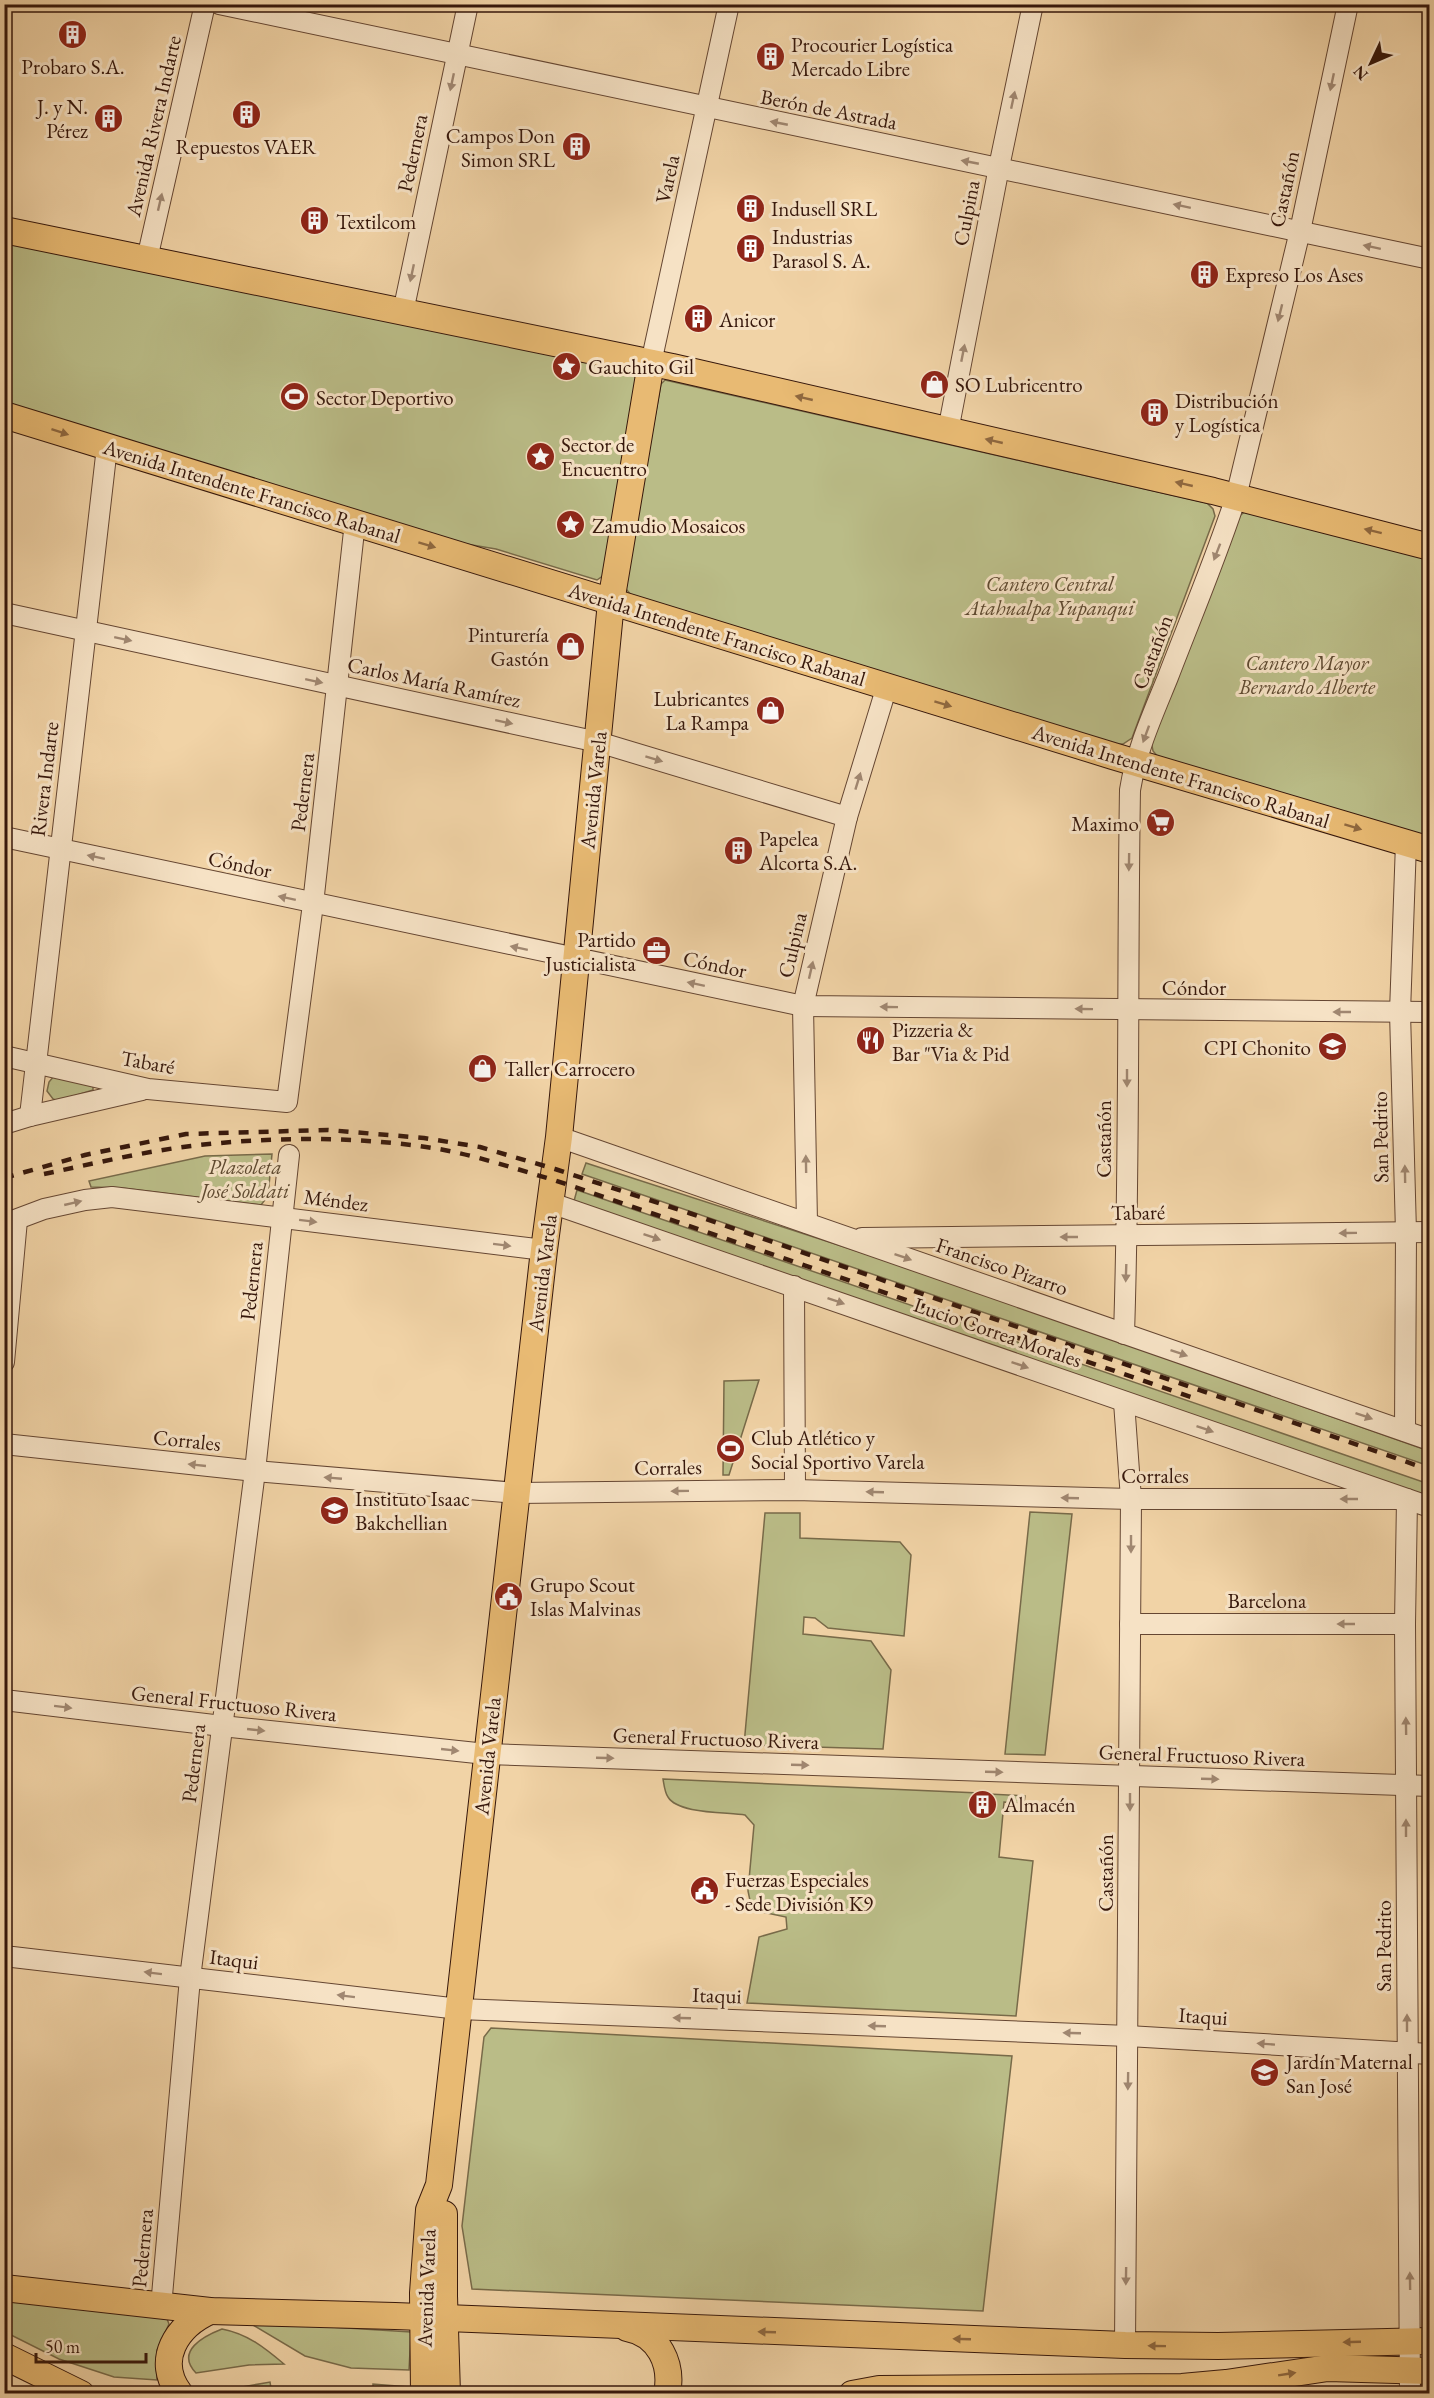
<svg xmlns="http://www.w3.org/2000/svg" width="1434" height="2398" font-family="'EB Garamond',serif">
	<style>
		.green { fill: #babc87; stroke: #786a49; stroke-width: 1.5 }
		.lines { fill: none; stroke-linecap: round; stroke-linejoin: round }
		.minor-casing { stroke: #654632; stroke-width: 22 }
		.major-casing { stroke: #36170b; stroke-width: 28 }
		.minor { stroke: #f6e2c5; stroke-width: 20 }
		.major { stroke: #e8ba73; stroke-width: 26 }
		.rail { stroke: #36170b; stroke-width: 4.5; stroke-dasharray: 10 10; stroke-linecap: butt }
		.oneway { fill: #a08771 }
		.oneway2 { fill: #8f683f }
		.labels { text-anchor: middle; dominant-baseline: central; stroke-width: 6; stroke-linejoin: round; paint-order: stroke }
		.poi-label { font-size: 21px; fill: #36170b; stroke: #f6e2c5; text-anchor: start }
		.street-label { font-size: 21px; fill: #36170b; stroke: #f6e2c5 }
		.park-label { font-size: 21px; font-style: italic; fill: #5e4930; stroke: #f6e2c5 }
	</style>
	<rect width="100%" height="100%" fill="#f1d3a6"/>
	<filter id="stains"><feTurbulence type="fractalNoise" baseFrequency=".00333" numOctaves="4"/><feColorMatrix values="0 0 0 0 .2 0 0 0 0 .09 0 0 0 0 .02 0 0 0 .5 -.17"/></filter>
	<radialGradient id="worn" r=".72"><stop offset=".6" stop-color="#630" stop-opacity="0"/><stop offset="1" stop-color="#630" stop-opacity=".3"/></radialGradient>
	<!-- green -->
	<g class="green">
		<path d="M4,238L627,367L635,375L637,384L604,575L597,580L496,549L454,542L5,403Z"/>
		<path d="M665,380L1207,503L1213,509L1215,516L1132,738L1123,744L1110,745L632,596L626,589L625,579L661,384Z"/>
		<path d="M1247,510L1429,551V839L1159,758L1153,751L1151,741L1237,518Z"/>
		<path d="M54,1076L93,1085V1090L58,1101L53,1099L47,1091L49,1082Z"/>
		<path d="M272,1154L268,1196L261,1205L122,1188L91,1187L89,1181L205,1156Z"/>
		<path d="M586,1163L903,1266L1429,1451V1466L582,1174Z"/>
		<path d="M577,1190L1429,1484V1499L574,1201Z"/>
		<path d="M759,1380L729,1475H723L724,1381Z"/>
		<path d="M1030,1512L1072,1514L1045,1755L1005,1754Z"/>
		<path d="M765,1513H800V1538L900,1542L911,1555L904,1636L828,1628L815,1618L804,1617L803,1634L871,1641L891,1670L883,1749L744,1745Z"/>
		<path d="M663,1779L979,1793L978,1814H987L989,1794L1025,1796L1024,1803L1004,1802L999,1857L1033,1861L1016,2016L747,2003L759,1937L787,1929L786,1917L752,1910L748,1891L754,1825L745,1815C727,1812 678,1814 668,1797C665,1793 664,1785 663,1779Z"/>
		<path d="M491,2028L1012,2056L983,2311L472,2289L462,2226L484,2037Z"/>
		<path d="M4,2300L167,2319L169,2324L157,2350V2380L114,2377L59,2359L5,2332Z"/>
		<path d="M248,2322L411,2332L409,2370L351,2368L305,2356Z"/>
		<path d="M222,2329C248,2334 265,2348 284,2364L249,2365L196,2373C175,2351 204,2336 222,2329Z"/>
		<path d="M270,2382L271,2388L373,2392V2384L409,2387L410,2393H209Z"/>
	</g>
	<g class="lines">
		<defs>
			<g id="minor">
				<path d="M219,4L1430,259"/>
				<path d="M147,259L205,4"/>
				<path d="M403,312L468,4"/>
				<path d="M651,363L729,4"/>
				<path d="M948,431L999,167L1033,4"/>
				<path d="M4,613L598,742L847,817"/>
				<path d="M4,837L803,1006L1430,1012"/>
				<path d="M4,1056L148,1089L287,1102L313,904L355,522"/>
				<path d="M30,1116L107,447"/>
				<path d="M4,1124L30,1116L142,1090"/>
				<path d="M559,1137L1430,1440"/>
				<path d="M551,1203L1430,1507"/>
				<path d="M807,1223L803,1006L847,817L887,686"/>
				<path d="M4,1224L44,1209L85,1200L112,1197L544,1250"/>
				<path d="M862,1238L1430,1232"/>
				<path d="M794,1286L795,1490"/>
				<path d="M1124,1334C1130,1153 1127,971 1130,790C1136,751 1153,714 1168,677C1191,617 1216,558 1236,497L1300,231L1348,4"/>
				<path d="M4,1362L17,1220"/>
				<path d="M1124,1402L1131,1499L1125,2345"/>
				<path d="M1405,1431L1406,1232L1400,1012L1406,843"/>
				<path d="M4,1444L255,1471L517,1493L795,1490L1131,1499H1407L1405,1624L1410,2394"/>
				<path d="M1130,1624H1405"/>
				<path d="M4,1700L222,1726L486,1754L1430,1786"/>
				<path d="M4,1956L459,2009L1128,2036L1430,2054"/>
				<path d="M161,2307L190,1978L255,1471L289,1155"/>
			</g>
			<g id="major">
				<path d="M4,230L672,367L1213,491L1430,547"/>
				<path d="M4,415L1113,756L1430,850"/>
				<path d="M444,2214V2296L447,2394"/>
				<path d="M4,2288L210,2311L395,2316L1125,2345L1218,2346L1430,2341"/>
				<path d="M627,2328C659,2334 673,2364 667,2394"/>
				<path d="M4,2356L81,2394"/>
				<path d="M180,2394C154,2360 177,2326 210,2311"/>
				<path d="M424,2394L423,2293L429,2210L439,2185L544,1250L559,1137L611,602L651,363"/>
				<path d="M852,2394L879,2389L1182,2387L1226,2383L1328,2368L1430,2371"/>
			</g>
		</defs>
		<!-- minor casing -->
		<use href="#minor" class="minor-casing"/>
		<!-- major casing -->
		<use href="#major" class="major-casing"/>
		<!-- minor -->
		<use href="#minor" class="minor"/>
		<!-- major -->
		<use href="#major" class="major"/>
		<!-- rail -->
		<g class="rail">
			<path d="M44,1174C92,1164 141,1152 191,1146C268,1137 349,1136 426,1147C470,1153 512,1168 554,1180L1197,1399"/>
			<path d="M4,1178L85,1155L186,1134L328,1130L424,1138L480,1147L555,1169L689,1213L1430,1470"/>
		</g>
	</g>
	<!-- one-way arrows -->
	<defs><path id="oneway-solid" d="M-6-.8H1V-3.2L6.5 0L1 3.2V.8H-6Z" transform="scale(1.5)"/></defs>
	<g class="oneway">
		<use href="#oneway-solid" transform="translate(452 82) rotate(102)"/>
		<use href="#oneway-solid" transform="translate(1332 82) rotate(102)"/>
		<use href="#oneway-solid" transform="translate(1013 100) rotate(-78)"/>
		<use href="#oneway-solid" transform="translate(779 123) rotate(-169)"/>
		<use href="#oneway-solid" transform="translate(970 162) rotate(-169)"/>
		<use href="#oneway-solid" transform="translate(160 202) rotate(-77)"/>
		<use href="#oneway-solid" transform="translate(1182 206) rotate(-168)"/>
		<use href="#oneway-solid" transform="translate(1372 247) rotate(-168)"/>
		<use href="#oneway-solid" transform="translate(412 273) rotate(102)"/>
		<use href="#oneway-solid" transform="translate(1280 313) rotate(104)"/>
		<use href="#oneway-solid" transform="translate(963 353) rotate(-79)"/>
		<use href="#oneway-solid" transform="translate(1217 552) rotate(111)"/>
		<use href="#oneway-solid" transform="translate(123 639) rotate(12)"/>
		<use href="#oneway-solid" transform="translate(314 681) rotate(12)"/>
		<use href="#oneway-solid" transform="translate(504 722) rotate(12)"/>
		<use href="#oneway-solid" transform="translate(1146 734) rotate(110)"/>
		<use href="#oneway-solid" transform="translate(654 759) rotate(17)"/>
		<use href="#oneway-solid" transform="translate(858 781) rotate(-73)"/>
		<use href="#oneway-solid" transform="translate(96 857) rotate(-168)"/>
		<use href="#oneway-solid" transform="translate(1129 862) rotate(91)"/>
		<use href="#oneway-solid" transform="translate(287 898) rotate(-168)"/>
		<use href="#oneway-solid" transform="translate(519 948) rotate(-168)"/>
		<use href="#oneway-solid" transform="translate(811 970) rotate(-77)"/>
		<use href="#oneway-solid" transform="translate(696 984) rotate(-168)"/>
		<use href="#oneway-solid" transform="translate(889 1007) rotate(-179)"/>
		<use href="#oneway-solid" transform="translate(1084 1009) rotate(-179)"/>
		<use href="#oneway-solid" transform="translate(1342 1012) rotate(-180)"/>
		<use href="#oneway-solid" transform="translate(1127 1078) rotate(90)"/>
		<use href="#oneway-solid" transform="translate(806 1164) rotate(-91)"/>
		<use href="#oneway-solid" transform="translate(1405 1174) rotate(-91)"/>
		<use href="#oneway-solid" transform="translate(73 1203) rotate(-13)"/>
		<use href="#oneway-solid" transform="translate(308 1221) rotate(7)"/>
		<use href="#oneway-solid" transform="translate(1348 1233) rotate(179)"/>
		<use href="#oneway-solid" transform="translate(652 1237) rotate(19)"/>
		<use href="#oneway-solid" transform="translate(1069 1237) rotate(180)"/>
		<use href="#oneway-solid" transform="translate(502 1245) rotate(7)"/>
		<use href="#oneway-solid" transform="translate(903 1257) rotate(19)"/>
		<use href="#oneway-solid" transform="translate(1126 1273) rotate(92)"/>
		<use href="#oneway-solid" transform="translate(836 1301) rotate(19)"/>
		<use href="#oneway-solid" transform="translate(1179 1353) rotate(19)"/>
		<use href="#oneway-solid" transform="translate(1020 1365) rotate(19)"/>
		<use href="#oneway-solid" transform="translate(1364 1416) rotate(19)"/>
		<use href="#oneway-solid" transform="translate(1205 1429) rotate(19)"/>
		<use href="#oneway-solid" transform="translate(197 1465) rotate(-174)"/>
		<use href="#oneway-solid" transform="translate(333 1478) rotate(-175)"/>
		<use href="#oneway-solid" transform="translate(680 1491) rotate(179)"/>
		<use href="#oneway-solid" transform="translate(875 1492) rotate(-178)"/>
		<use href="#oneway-solid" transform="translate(1070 1498) rotate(-178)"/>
		<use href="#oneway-solid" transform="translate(1349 1499) rotate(180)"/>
		<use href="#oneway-solid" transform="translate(1131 1544) rotate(90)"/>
		<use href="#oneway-solid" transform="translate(1346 1624) rotate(180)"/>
		<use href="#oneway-solid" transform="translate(63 1707) rotate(7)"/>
		<use href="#oneway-solid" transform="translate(1406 1726) rotate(-91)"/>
		<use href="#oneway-solid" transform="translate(256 1730) rotate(6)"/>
		<use href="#oneway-solid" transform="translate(450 1750) rotate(6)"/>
		<use href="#oneway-solid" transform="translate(605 1758) rotate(2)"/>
		<use href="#oneway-solid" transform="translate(800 1765) rotate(2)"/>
		<use href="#oneway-solid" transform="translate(994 1772) rotate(2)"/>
		<use href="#oneway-solid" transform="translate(1210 1779) rotate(2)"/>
		<use href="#oneway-solid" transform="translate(1130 1802) rotate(90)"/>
		<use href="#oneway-solid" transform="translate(1406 1828) rotate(-90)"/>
		<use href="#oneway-solid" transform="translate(153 1973) rotate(-173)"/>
		<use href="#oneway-solid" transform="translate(346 1996) rotate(-173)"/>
		<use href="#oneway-solid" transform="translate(682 2018) rotate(-178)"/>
		<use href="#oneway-solid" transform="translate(1407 2023) rotate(-90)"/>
		<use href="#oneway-solid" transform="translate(877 2026) rotate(-178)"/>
		<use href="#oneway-solid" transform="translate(1072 2033) rotate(-178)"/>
		<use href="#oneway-solid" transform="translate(1266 2044) rotate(-176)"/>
		<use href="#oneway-solid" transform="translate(1128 2081) rotate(91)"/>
		<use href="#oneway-solid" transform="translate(1126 2276) rotate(91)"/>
		<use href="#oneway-solid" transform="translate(1410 2281) rotate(-91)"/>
	</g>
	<g class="oneway2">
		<use href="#oneway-solid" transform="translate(804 398) rotate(-167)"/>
		<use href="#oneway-solid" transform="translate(60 432) rotate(18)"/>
		<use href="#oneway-solid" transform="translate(994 441) rotate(-167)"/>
		<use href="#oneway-solid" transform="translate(1184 484) rotate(-167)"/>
		<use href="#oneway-solid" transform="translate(1373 531) rotate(-166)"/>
		<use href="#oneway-solid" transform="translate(427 545) rotate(17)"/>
		<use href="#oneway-solid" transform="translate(943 704) rotate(17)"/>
		<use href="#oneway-solid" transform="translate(1353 827) rotate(17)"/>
		<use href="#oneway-solid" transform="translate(767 2332) rotate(-178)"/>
		<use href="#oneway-solid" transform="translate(962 2339) rotate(-178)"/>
		<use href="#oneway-solid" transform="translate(1352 2342) rotate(178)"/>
		<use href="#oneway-solid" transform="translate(1157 2346) rotate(-179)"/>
		<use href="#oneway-solid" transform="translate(1287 2374) rotate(-9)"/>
	</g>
	<!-- icons -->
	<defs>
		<symbol id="building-disc" viewBox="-11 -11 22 22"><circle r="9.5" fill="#8f2418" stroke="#f6e2c5"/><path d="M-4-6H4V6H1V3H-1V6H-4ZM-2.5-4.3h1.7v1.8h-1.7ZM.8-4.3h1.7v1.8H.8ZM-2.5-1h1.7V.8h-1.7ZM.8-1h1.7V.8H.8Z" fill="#fff"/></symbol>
		<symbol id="sight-disc" viewBox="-11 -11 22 22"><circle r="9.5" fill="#8f2418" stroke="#f6e2c5"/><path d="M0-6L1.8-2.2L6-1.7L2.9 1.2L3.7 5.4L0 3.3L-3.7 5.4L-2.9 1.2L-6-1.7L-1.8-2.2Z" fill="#fff"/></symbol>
		<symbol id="shop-disc" viewBox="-11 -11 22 22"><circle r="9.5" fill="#8f2418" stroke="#f6e2c5"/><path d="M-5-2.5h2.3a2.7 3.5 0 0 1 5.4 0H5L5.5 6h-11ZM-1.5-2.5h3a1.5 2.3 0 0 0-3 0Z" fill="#fff"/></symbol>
		<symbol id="stadium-disc" viewBox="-11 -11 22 22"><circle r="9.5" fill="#8f2418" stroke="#f6e2c5"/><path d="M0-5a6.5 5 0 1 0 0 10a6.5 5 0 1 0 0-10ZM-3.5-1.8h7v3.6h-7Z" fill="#fff"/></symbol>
		<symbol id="supermarket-disc" viewBox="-11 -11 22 22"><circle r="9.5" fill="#8f2418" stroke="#f6e2c5"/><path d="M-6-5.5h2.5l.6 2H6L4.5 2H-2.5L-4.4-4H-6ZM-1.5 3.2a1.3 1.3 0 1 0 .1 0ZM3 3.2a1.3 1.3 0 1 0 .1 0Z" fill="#fff"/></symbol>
		<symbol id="office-disc" viewBox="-11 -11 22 22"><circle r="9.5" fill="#8f2418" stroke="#f6e2c5"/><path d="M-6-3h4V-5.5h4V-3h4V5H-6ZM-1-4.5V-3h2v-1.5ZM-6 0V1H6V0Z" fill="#fff"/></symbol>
		<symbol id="restaurant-disc" viewBox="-11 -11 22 22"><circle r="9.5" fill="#8f2418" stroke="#f6e2c5"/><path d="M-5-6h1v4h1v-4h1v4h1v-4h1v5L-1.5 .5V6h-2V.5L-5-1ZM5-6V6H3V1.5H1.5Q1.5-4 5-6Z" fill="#fff"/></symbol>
		<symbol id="school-disc" viewBox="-11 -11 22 22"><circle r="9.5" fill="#8f2418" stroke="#f6e2c5"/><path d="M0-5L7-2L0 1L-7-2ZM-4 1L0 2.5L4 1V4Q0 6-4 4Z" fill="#fff"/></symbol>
		<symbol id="civic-disc" viewBox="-11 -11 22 22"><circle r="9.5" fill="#8f2418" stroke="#f6e2c5"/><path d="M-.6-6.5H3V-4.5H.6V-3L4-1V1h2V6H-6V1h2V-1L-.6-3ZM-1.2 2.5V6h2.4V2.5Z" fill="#fff"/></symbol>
	</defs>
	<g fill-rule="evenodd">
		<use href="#building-disc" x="56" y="18" width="33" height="33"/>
		<use href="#building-disc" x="754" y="40" width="33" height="33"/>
		<use href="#building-disc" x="230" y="98" width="33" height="33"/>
		<use href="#building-disc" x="92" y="102" width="33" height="33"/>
		<use href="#building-disc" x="560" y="130" width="33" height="33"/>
		<use href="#building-disc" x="734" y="192" width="33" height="33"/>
		<use href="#building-disc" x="298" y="204" width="33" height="33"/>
		<use href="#building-disc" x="734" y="232" width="33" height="33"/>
		<use href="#building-disc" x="1188" y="258" width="33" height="33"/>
		<use href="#building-disc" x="682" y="302" width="33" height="33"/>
		<use href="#sight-disc" x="550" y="350" width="33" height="33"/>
		<use href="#shop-disc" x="918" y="368" width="33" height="33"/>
		<use href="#stadium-disc" x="278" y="380" width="33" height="33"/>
		<use href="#building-disc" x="1138" y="396" width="33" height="33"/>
		<use href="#sight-disc" x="524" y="440" width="33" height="33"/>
		<use href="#sight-disc" x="554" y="508" width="33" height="33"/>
		<use href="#shop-disc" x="554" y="630" width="33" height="33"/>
		<use href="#shop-disc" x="754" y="694" width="33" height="33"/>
		<use href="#supermarket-disc" x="1144" y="806" width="33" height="33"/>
		<use href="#building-disc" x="722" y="834" width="33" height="33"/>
		<use href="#office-disc" x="640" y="934" width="33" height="33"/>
		<use href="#restaurant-disc" x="854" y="1024" width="33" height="33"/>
		<use href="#school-disc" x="1316" y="1030" width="33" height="33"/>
		<use href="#shop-disc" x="466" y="1052" width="33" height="33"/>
		<use href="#stadium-disc" x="714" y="1432" width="33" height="33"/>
		<use href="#school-disc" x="318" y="1494" width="33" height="33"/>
		<use href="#civic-disc" x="492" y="1580" width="33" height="33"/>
		<use href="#building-disc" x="966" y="1788" width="33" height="33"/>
		<use href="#civic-disc" x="688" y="1874" width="33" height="33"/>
		<use href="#school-disc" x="1248" y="2056" width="33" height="33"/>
	</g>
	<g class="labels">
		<!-- poi labels -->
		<g class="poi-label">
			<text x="791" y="44">Procourier Logística<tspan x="791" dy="24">Mercado Libre</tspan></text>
			<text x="73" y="66" text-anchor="middle">Probaro S.A.</text>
			<text x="88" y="106" text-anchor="end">J. y N.<tspan x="88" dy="24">Pérez</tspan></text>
			<text x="555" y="135" text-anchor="end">Campos Don<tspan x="555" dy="24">Simon SRL</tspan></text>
			<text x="246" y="146" text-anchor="middle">Repuestos VAER</text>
			<text x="771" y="208">Indusell SRL</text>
			<text x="336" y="221">Textilcom</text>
			<text x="772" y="236">Industrias<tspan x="772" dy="24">Parasol S. A.</tspan></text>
			<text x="1225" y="274">Expreso Los Ases</text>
			<text x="719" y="319">Anicor</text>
			<text x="588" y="366">Gauchito Gil</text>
			<text x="955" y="384">SO Lubricentro</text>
			<text x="316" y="397">Sector Deportivo</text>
			<text x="1175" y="400">Distribución<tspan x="1175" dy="24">y Logística</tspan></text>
			<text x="561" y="444">Sector de<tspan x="561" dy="24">Encuentro</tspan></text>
			<text x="592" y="525">Zamudio Mosaicos</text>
			<text x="549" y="634" text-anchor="end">Pinturería<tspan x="549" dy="24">Gastón</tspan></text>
			<text x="749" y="698" text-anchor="end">Lubricantes<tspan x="749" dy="24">La Rampa</tspan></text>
			<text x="1139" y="823" text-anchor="end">Maximo</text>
			<text x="759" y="838">Papelea<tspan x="759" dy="24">Alcorta S.A.</tspan></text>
			<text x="636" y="939" text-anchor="end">Partido<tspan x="636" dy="24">Justicialista</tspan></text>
			<text x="892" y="1029">Pizzeria &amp;<tspan x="892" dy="24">Bar "Via &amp; Pid</tspan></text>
			<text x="1311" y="1047" text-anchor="end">CPI Chonito</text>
			<text x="504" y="1068">Taller Carrocero</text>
			<text x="751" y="1437">Club Atlético y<tspan x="751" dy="24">Social Sportivo Varela</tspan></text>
			<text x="355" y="1498">Instituto Isaac<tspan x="355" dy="24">Bakchellian</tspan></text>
			<text x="530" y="1584">Grupo Scout<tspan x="530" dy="24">Islas Malvinas</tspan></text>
			<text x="1004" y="1804">Almacén</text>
			<text x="725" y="1879">Fuerzas Especiales<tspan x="725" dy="24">- Sede División K9</tspan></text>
			<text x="1286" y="2061">Jardín Maternal<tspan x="1286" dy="24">San José</tspan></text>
		</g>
		<!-- street labels -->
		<g class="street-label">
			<text transform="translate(829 109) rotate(11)">Berón de Astrada</text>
			<text transform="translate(153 126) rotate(-77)">Avenida Rivera Indarte</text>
			<text transform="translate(412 153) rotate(-78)">Pedernera</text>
			<text transform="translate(667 179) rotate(-78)">Varela</text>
			<text transform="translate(1284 189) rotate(-78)">Castañón</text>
			<text transform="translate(966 213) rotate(-79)">Culpina</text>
			<text transform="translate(252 491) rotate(17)">Avenida Intendente Francisco Rabanal</text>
			<text transform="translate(717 634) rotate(17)">Avenida Intendente Francisco Rabanal</text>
			<text transform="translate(1152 652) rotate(-69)">Castañón</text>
			<text transform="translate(434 682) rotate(12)">Carlos María Ramírez</text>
			<text transform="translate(1181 776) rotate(17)">Avenida Intendente Francisco Rabanal</text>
			<text transform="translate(44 779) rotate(-83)">Rivera Indarte</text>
			<text transform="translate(593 790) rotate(-84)">Avenida Varela</text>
			<text transform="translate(302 792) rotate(-83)">Pedernera</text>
			<text transform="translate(240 864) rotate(12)">Cóndor</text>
			<text transform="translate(792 945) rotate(-77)">Culpina</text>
			<text transform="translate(715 964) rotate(12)">Cóndor</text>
			<text x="1194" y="987">Cóndor</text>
			<text transform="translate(148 1062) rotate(10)">Tabaré</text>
			<text transform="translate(1380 1137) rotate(-91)">San Pedrito</text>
			<text transform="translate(1103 1139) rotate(-90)">Castañón</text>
			<text transform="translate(336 1200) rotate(7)">Méndez</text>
			<text transform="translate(1138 1212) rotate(-1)">Tabaré</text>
			<text transform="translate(1002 1266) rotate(19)">Francisco Pizarro</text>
			<text transform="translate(542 1273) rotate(-83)">Avenida Varela</text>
			<text transform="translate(251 1281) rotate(-84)">Pedernera</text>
			<text transform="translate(998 1332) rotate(19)">Lucio Correa Morales</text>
			<text transform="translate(187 1440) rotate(6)">Corrales</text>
			<text transform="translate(668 1467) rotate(-1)">Corrales</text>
			<text x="1155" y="1475">Corrales</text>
			<text x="1267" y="1600">Barcelona</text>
			<text transform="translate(234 1703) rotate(6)">General Fructuoso Rivera</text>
			<text transform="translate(716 1738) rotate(2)">General Fructuoso Rivera</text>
			<text transform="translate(1202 1755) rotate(2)">General Fructuoso Rivera</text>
			<text transform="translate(487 1756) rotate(-84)">Avenida Varela</text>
			<text transform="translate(193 1763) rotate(-83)">Pedernera</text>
			<text transform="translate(1105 1873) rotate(-90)">Castañón</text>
			<text transform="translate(1383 1946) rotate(-90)">San Pedrito</text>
			<text transform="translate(234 1959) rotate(7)">Itaqui</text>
			<text transform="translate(717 1995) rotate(2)">Itaqui</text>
			<text transform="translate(1203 2016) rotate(4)">Itaqui</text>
			<text transform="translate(142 2248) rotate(-85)">Pedernera</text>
			<text transform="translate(426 2288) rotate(-88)">Avenida Varela</text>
		</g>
		<!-- park labels -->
		<g class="park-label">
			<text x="1050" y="583">Cantero Central<tspan x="1050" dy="24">Atahualpa Yupanqui</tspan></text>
			<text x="1307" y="662">Cantero Mayor<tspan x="1307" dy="24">Bernardo Alberte</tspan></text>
			<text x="245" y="1166">Plazoleta<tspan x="245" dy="24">José Soldati</tspan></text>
		</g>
	</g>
	<!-- margin -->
	<rect width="1434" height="2398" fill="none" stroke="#f1d3a6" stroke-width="24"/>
	<rect x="6" y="6" width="1422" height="2386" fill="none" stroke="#36170b" stroke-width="3"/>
	<rect x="12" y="12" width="1410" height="2374" fill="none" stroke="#36170b" stroke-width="1.5"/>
	<!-- north arrow -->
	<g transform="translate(1371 63) rotate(226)" stroke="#f6e2c5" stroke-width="4.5" paint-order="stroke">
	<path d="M0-4.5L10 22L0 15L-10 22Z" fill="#36170b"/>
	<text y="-9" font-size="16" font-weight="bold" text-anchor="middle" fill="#36170b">N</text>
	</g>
	<!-- scale -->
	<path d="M36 2353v9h110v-9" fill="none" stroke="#36170b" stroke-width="3"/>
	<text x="45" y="2353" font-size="18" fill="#36170b" stroke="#f6e2c5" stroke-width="4.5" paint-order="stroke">50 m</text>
	<rect width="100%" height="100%" filter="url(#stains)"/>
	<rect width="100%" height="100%" fill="url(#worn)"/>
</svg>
